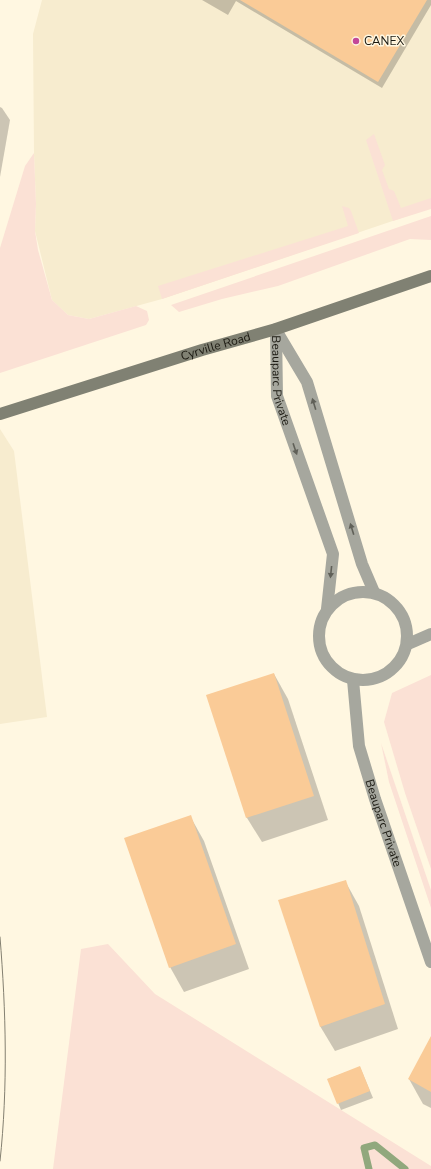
<svg xmlns="http://www.w3.org/2000/svg" width="431" height="1169" font-family="'Nunito Sans',sans-serif">
	<style>
		.built { fill: #f7eccf }
		.green { fill: #fbe1d5 }
		.shadow { fill: #0003 }
		.lines { fill: none; stroke-linecap: round; stroke-linejoin: round }
		.stream { stroke: #91a87d; stroke-width: 7 }
		.building { fill: #facb97 }
		.street { stroke: #a6a79e; stroke-width: 12 }
		.secondary { stroke: #808173; stroke-width: 12 }
		.tram { stroke: #848071; stroke-width: 1 }
		.oneway { fill: #606058 }
		.poi-dot { fill: #c34899; stroke: #fff7e1; stroke-width: 1.5 }
		.labels { text-anchor: middle; dominant-baseline: central; stroke-width: 3; stroke-linejoin: round; paint-order: stroke }
		.poi-label { font-size: 12px; fill: #1b1911; stroke: #fff7e1; text-anchor: start }
		.street-label { font-size: 12px; fill: #1b1911; stroke: #fff7e1 }
	</style>
	<rect width="100%" height="100%" fill="#fff7e1"/>
	<!-- built -->
	<g class="built">
		<path d="M42,0H431V208L162,299L89,319L68,315L52,300L35,231L36,204L34,153L33,34Z"/>
		<path d="M0,429L14,451L47,717L0,724Z"/>
	</g>
	<!-- green -->
	<g class="green">
		<path d="M374,134L385,165L382,170L389,189L394,191L401,208L431,198V209L393,221L366,140Z"/>
		<path d="M34,153L36,204L35,231L38,250L52,300L68,315L89,319L136,306L147,311L149,320L146,325L0,373V248L25,166Z"/>
		<path d="M342,206L349,208L351,211L359,233L162,299L158,286L348,226Z"/>
		<path d="M431,216V240L410,239L278,286L222,299L179,312L171,305Z"/>
		<path d="M431,675V869L405,793L384,722L392,693Z"/>
		<path d="M381,743L431,890V908L389,782Z"/>
		<path d="M108,944L155,994L431,1166V1169H53L81,949Z"/>
	</g>
	<!-- shadow -->
	<g class="shadow">
		<path d="M202,0H431V5L382,88L236,1L228,15Z"/>
		<path d="M0,107L2,108L10,120L0,177Z"/>
		<path d="M274,674L288,699L328,820L262,842L247,818L208,696Z"/>
		<path d="M190,816L204,841L249,969L184,992L170,967Z"/>
		<path d="M345,881L359,906L398,1029L335,1051L320,1026Z"/>
		<path d="M431,1039V1108L423,1104L409,1079Z"/>
		<path d="M360,1067L373,1098L341,1110L328,1079Z"/>
	</g>
	<g class="lines">
		<!-- stream -->
		<path class="stream" d="M369,1169L364,1148L375,1145L405,1169"/>
	</g>
	<!-- building -->
	<g class="building">
		<path d="M240,0H427L378,82Z"/>
		<path d="M274,673L314,796L246,818L206,695Z"/>
		<path d="M191,815L236,944L169,968L124,838Z"/>
		<path d="M346,880L385,1004L320,1027L278,900Z"/>
		<path d="M431,1036V1092L408,1079Z"/>
		<path d="M360,1066L370,1091L337,1104L327,1079Z"/>
	</g>
	<g class="lines">
		<!-- street -->
		<g class="street">
			<path id="s1" d="M276,329L277,396L333,554L327,609"/>
			<path d="M276,330L307,382L362,564L374,592"/>
			<circle cx="363" cy="636" r="44"/>
			<path d="M408,644L431,634"/>
			<path id="s2" d="M353,680L359,746L375,799L431,962"/>
		</g>
		<!-- secondary -->
		<path class="secondary" id="s3" d="M0,414L202,350L276,329L431,276"/>
		<!-- tram -->
		<path class="tram" d="M0,937C6,1011 8,1087 0,1161"/>
	</g>
	<!-- one-way arrows -->
	<defs><path id="oneway-solid" d="M-6-.8H1V-3.2L6.5 0L1 3.2V.8H-6Z"/></defs>
	<g class="oneway">
		<use href="#oneway-solid" transform="translate(314 404) rotate(-107)"/>
		<use href="#oneway-solid" transform="translate(295 449) rotate(71)"/>
		<use href="#oneway-solid" transform="translate(352 529) rotate(-107)"/>
		<use href="#oneway-solid" transform="translate(331 572) rotate(96)"/>
	</g>
	<!-- markers -->
	<circle class="poi-dot" cx="356" cy="41" r="4"/>
	<g class="labels">
		<!-- poi labels -->
		<g class="poi-label">
			<text x="364" y="41">CANEX</text>
		</g>
		<!-- street labels -->
		<g class="street-label">
			<text stroke="none"><textPath href="#s3" startOffset="226">Cyrville Road</textPath></text>
			<text stroke="none"><textPath href="#s1" startOffset="52">Beauparc Private</textPath></text>
			<text stroke="none"><textPath href="#s2" startOffset="147">Beauparc Private</textPath></text>
		</g>
	</g>
</svg>
